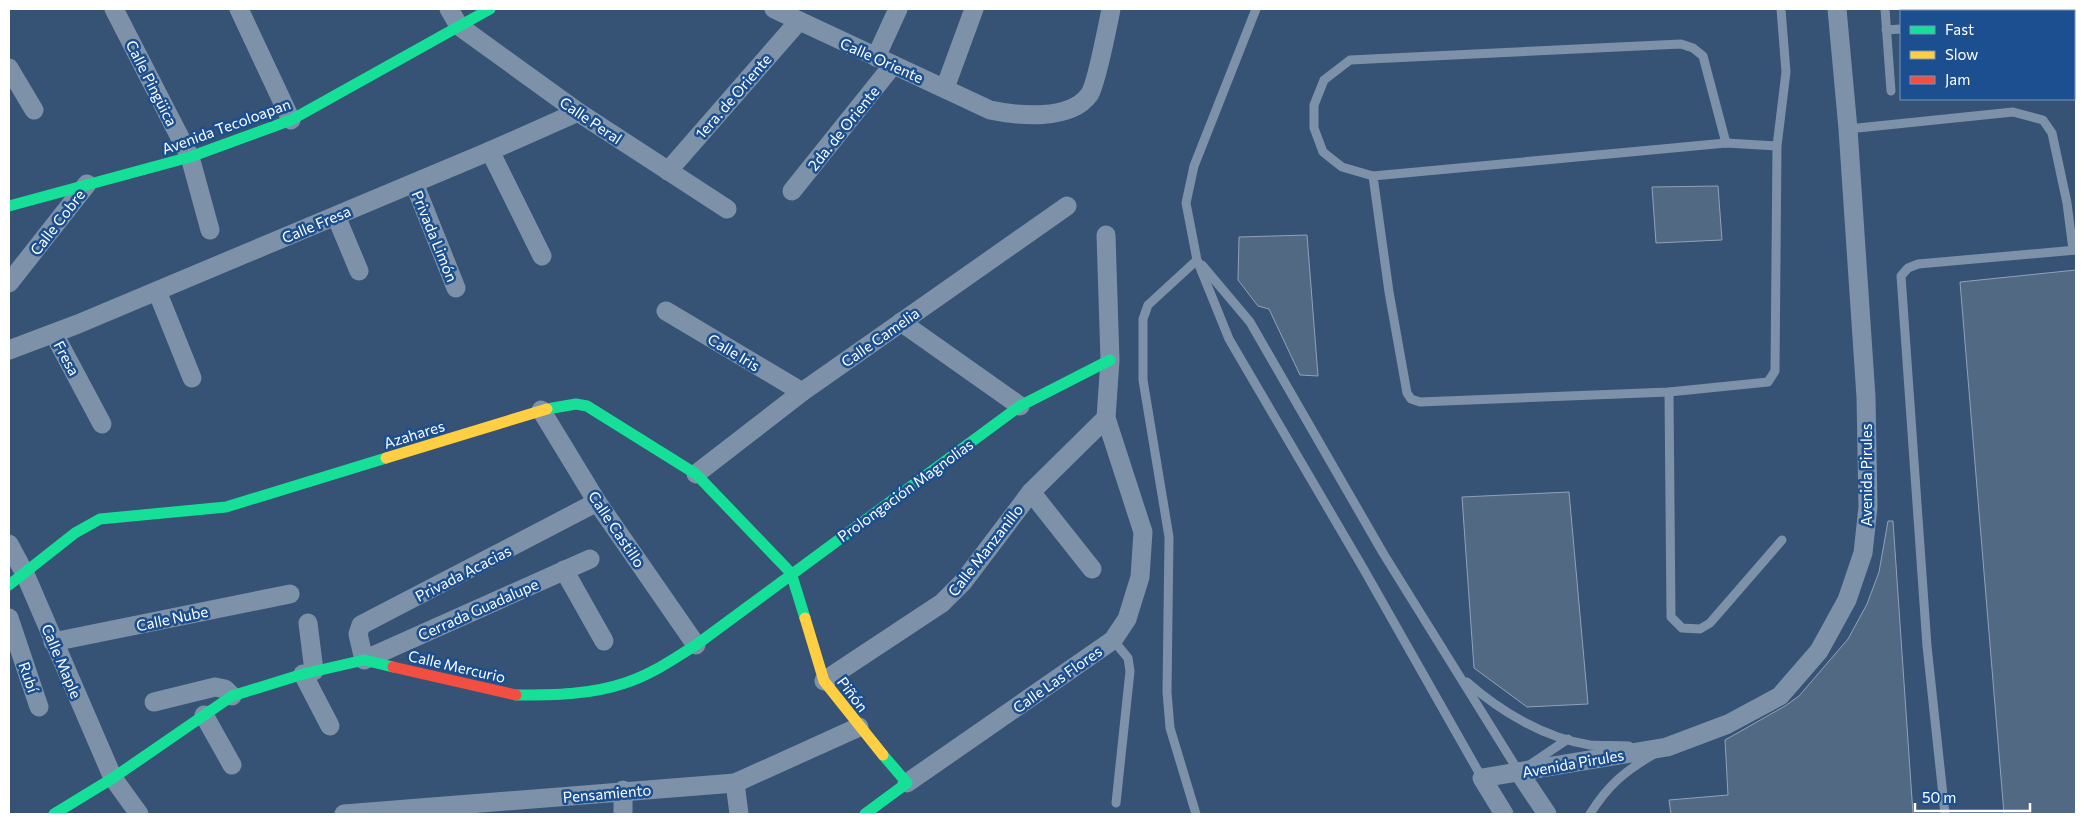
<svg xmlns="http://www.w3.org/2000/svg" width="2085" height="823" font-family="Commissioner,sans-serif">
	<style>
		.building { fill: #526984; stroke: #92a2b6 }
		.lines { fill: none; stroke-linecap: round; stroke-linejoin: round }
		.lane { stroke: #7d92a8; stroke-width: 9 }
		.street { stroke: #7d92a8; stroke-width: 19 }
		.fast { stroke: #16e098; stroke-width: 11 }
		.slow { stroke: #ffcf43; stroke-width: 11 }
		.jam { stroke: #f24e42; stroke-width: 11 }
		.labels { text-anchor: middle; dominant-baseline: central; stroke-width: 5; stroke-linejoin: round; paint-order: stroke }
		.street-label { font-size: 15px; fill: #fff; stroke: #1b4f8f }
	</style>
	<rect width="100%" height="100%" fill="#365274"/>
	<!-- building -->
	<g class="building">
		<path d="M1718,186L1722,240L1656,243L1652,187Z"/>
		<path d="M1307,235L1318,376L1300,375L1269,309L1258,306L1238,280L1239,237Z"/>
		<path d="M2076,270V814H2004L1960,282Z"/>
		<path d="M1569,492L1588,704L1527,707L1474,668L1462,497Z"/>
		<path d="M1888,521H1893L1913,814H1671L1669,800L1728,795L1725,740L1785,706L1799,696L1848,639L1867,604L1879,572Z"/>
	</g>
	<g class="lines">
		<!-- lane -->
		<g class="lane">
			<path d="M1256,9L1194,166L1186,203L1197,260L1229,339L1363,568L1482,778"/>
			<path d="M1885,9L1891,91"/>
			<path d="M1886,30L1901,29"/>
			<path d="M1848,129L2013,112L2043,120L2052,133L2067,203L2073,250"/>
			<path d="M1777,146L1726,143L1373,176L1389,292L1407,393L1411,399L1420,402L1669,392L1768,382L1775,371L1777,146L1786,72L1781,9"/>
			<path d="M1373,176L1342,167L1323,152L1314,128V105L1324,80L1350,60L1681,44L1693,48L1703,56L1726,143"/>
			<path d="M1202,265L1250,322L1383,553L1519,772L1568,739"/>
			<path d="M1669,392L1671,617L1682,628L1700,629L1710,623L1782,540"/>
			<path d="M1113,640L1128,658L1130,671L1116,803"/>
			<path d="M1467,682C1501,712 1545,738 1590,745C1603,746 1617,745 1629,746"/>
			<path d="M1196,814L1170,728L1167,692L1169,537L1143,380V319L1148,305L1197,260"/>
			<path d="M1590,814C1608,785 1625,771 1654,754"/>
			<path d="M1945,814L1927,646L1901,276L1908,268L1918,264L2076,250"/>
		</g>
		<!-- street -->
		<g class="street">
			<path d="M114,9L190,157L210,230"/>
			<path d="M239,9L291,120"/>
			<path d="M449,9L459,26L578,112L727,209"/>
			<path d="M774,9L990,110C1018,116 1070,121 1089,95C1096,86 1108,24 1111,9"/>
			<path d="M876,57L898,9"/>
			<path d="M9,68L34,110"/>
			<path d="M945,88L974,9"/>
			<path d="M490,151L542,256"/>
			<path d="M668,171L798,22"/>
			<path d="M414,183L456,288"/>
			<path d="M792,191L893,65"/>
			<path d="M336,216L359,271"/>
			<path d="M9,283L87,184"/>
			<path d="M157,291L192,378"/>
			<path d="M666,311L802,392"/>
			<path d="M901,322L1020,406"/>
			<path d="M54,334L102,424"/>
			<path d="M9,350L78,324L490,151L578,112"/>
			<path d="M541,410L597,502L696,645"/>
			<path d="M696,474L802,392L1067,206"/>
			<path d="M1031,492L1092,569"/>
			<path d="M9,544L25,574L113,778L139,814"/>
			<path d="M590,559L364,660L358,634L361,625L597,502"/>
			<path d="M564,570L604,641"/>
			<path d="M9,618L39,707"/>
			<path d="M308,623L314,671"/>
			<path d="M53,642L290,594"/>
			<path d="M303,674L330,726"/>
			<path d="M824,681L942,603L963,582L1031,492L1106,418"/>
			<path d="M154,702L215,687L225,689L232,696"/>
			<path d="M204,715L232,765"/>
			<path d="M1519,772L1547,814"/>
			<path d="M735,783L739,814"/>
			<path d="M907,783L1113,640L1127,619L1140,577L1143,532L1106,418L1110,360L1106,235"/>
			<path d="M623,790V814"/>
			<path d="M344,814L735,783L859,727"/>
			<path d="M1504,814L1482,778L1667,747L1728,724L1780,696L1819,651L1847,600L1863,553L1868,507L1866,397L1848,129L1837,9"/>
		</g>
		<!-- fast -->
		<g class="fast">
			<path d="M9,206L190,157L291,120L490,9"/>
			<path d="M547,409L576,404L587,406L696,474L791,573L805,618"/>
			<path d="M9,585L75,533L100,519L226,507L386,458"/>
			<path d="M516,695C553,695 590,695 625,683C651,675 673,659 696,645L1020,406L1110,360"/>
			<path d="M54,814L113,778L232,696L303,674L364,660L393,667"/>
			<path d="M865,814L907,783L883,755"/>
		</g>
		<!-- slow -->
		<g class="slow">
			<path d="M386,458L547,409"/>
			<path d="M805,618L824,681L883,755"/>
		</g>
		<!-- jam -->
		<path class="jam" d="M393,667L516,695"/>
	</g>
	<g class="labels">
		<!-- street labels -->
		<g class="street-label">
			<text transform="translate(882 60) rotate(24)">Calle Oriente</text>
			<text transform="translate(152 83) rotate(63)">Calle Pingüica</text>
			<text transform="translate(733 96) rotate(-49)">1era. de Oriente</text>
			<text transform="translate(591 120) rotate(34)">Calle Peral</text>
			<text transform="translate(226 126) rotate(-20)">Avenida Tecoloapan</text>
			<text transform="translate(843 128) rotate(-51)">2da. de Oriente</text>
			<text transform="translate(57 222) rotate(-52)">Calle Cobre</text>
			<text transform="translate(316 224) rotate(-23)">Calle Fresa</text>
			<text transform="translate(435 236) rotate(68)">Privada Limón</text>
			<text transform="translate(880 337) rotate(-35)">Calle Camelia</text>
			<text transform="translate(734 352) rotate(31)">Calle Iris</text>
			<text transform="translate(67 358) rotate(62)">Fresa</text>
			<text transform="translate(414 434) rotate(-17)">Azahares</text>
			<text transform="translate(1866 475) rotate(-90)">Avenida Pirules</text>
			<text transform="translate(905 490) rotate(-36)">Prolongación Magnolias</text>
			<text transform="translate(617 529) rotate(56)">Calle Castillo</text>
			<text transform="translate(985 550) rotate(-52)">Calle Manzanillo</text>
			<text transform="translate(463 573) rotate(-27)">Privada Acacias</text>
			<text transform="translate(478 609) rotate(-24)">Cerrada Guadalupe</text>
			<text transform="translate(172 618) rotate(-12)">Calle Nube</text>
			<text transform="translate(62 661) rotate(67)">Calle Maple</text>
			<text transform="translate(457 666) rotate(13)">Calle Mercurio</text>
			<text transform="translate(29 677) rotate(71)">Rubí</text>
			<text transform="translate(1057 679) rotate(-35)">Calle Las Flores</text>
			<text transform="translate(853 694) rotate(53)">Piñón</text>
			<text transform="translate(1573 763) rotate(-10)">Avenida Pirules</text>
			<text transform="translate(607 793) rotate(-5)">Pensamiento</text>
		</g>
	</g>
	<!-- border -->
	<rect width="2085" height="823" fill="none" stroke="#ffffff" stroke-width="20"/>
	<!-- legend -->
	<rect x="1900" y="10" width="175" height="90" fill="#1b4f8f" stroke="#7695bc"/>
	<rect x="1910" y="26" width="25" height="8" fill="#16e098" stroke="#7695bc"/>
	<text x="1945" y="35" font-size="15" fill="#ffffff">Fast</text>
	<rect x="1910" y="51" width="25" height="8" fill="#ffcf43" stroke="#7695bc"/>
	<text x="1945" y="60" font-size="15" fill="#ffffff">Slow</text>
	<rect x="1910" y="76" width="25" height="8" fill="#f24e42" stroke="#7695bc"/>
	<text x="1945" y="85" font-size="15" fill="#ffffff">Jam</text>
	<!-- scale -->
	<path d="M1915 803v8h115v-8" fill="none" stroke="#ffffff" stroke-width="2.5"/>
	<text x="1922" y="803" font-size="15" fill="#ffffff" stroke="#1b4f8f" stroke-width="4" paint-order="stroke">50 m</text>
</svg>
